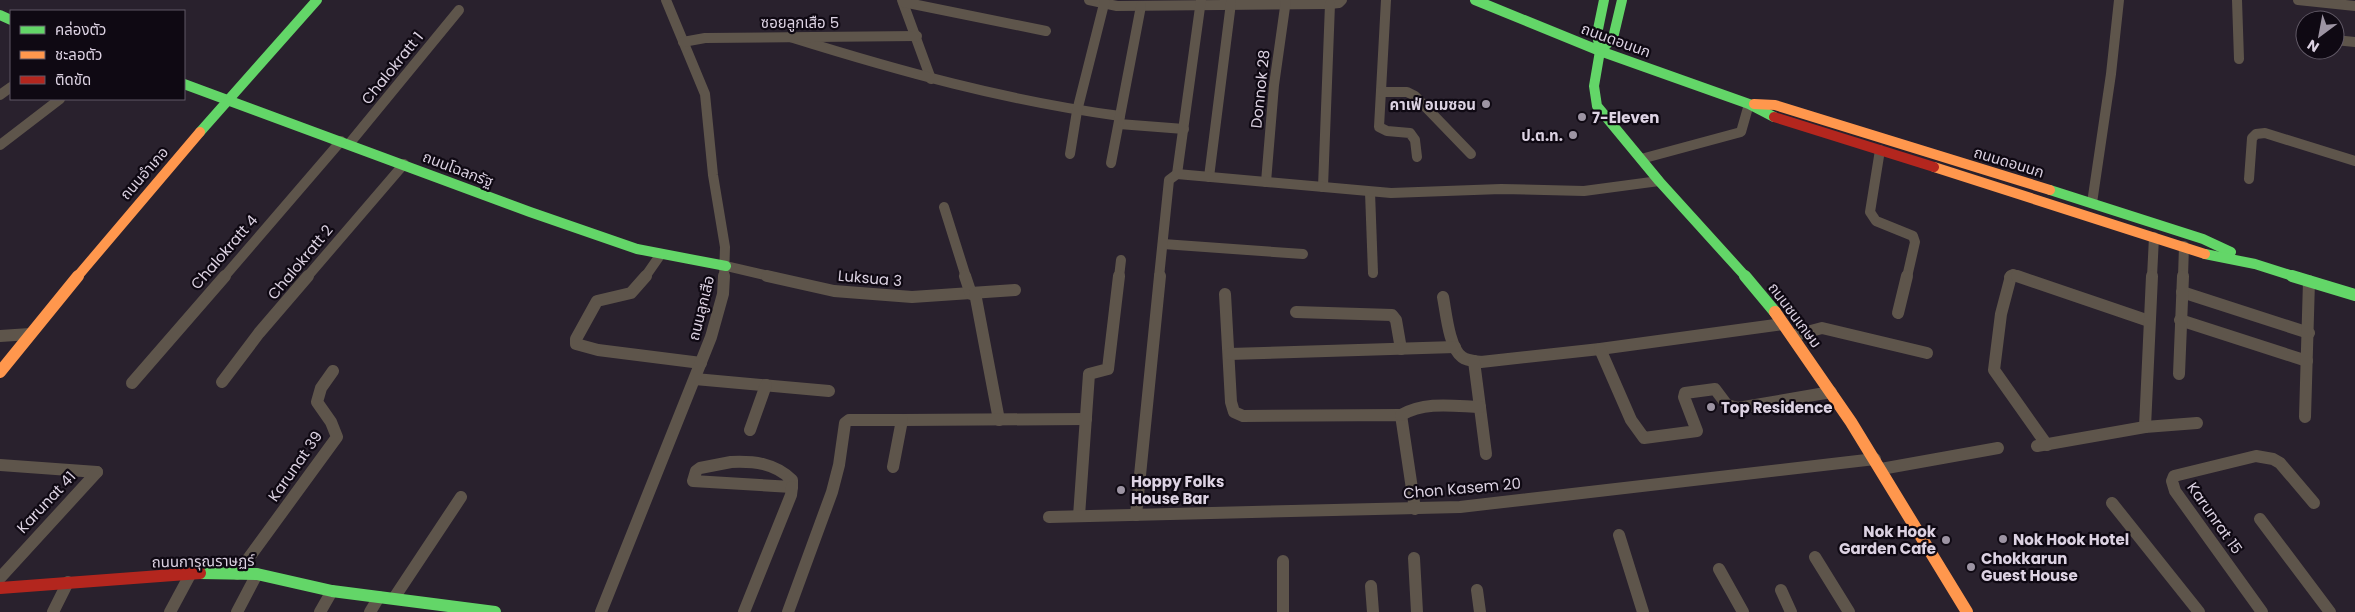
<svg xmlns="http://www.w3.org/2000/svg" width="2355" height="612" font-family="Poppins,'Noto Sans Thai',sans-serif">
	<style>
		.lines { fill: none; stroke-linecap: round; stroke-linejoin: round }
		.street-far1 { stroke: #5e554b; stroke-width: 10 }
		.street { stroke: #5e554b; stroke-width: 12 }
		.fast-far1 { stroke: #63d668; stroke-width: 10 }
		.fast { stroke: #63d668; stroke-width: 12 }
		.slow-far1 { stroke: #ff974d; stroke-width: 10 }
		.slow { stroke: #ff974d; stroke-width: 12 }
		.jam-far1 { stroke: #b3261e; stroke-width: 10 }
		.jam { stroke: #b3261e; stroke-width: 12 }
		.poi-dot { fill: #9d94a3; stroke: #0f0913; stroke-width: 2 }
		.labels { text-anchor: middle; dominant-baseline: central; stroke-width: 4.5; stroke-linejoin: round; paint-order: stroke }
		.street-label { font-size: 15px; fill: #dcd2e2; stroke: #0f0913 }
		.poi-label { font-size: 15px; font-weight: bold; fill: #dcd2e2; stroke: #0f0913; text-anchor: start }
	</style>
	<rect width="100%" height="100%" fill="#29212d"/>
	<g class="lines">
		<!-- street-far1 -->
		<g class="street-far1">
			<path d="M666,0L705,94L713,175L725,247L724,277"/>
			<path d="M902,0L931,79"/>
			<path d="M1089,0L1117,6L1330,4L1339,3L1342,0"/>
			<path d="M1386,0L1379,127L1387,131L1410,133L1415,140L1417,157"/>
			<path d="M2237,0L2239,59"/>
			<path d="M2298,0L2355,6"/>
			<path d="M903,2L1046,31"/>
			<path d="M790,37C899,71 1007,101 1120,116"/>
			<path d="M2335,40L2355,42"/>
			<path d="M683,42L705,38L917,36"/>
			<path d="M1381,92H1407L1415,96L1471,154"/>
			<path d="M0,95L11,87"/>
			<path d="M1119,124L1184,129"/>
			<path d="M349,144L459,10"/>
			<path d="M0,145L60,99"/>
			<path d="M1880,150L1870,212L1876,221L1913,236L1915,242L1907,277"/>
			<path d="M1070,154L1077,111L1105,0"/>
			<path d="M1641,159L1741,132L1749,104"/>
			<path d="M1111,163L1141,6"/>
			<path d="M1177,174L1201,0"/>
			<path d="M1209,177L1231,3"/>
			<path d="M2249,179L2252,138L2256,134L2265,133L2355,161"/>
			<path d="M1266,182L1274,85L1286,0"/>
			<path d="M1323,187L1330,4"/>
			<path d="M1370,192L1373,273"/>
			<path d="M2092,203L2111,74L2119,0"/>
			<path d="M944,207L966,277"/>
			<path d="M1163,244L1303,254"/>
			<path d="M726,266L773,277"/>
			<path d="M224,277L341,141"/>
			<path d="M307,277L404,164"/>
			<path d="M645,277L661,254"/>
			<path d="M1119,277L1121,260"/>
			<path d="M1159,277L1169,180L1177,174L1391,193L1501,189L1584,191L1659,181"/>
			<path d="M2009,277L2013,274L2021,277"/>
			<path d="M2152,277L2154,237"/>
			<path d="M2183,277L2184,246"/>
		</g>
		<!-- street -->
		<g class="street">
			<path d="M646,276L631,293L597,301L576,339V344L598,350L701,363"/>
			<path d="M767,276L834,291L912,297L1015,290"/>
			<path d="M965,276L971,294"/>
			<path d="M2011,276L2001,314L1994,370L2047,445"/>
			<path d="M2017,276L2149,321"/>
			<path d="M2182,292L2309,333"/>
			<path d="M975,293L999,420"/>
			<path d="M1225,294L1231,402L1234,412L1243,416L1401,415L1415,509"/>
			<path d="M1443,297C1446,312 1449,348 1462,357C1467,361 1475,361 1481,362L1600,349L1783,324"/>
			<path d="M1296,312L1392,315L1396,320L1401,349"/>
			<path d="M1898,313L1907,276"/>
			<path d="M2180,320L2307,361"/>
			<path d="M0,336L30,334"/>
			<path d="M1792,336L1822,328L1927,353"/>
			<path d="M1600,349L1631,420L1644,438L1697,431L1684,397L1685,393L1715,389L1727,405L1738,408L1831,392"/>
			<path d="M1229,354L1455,347"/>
			<path d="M1474,361L1486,454"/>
			<path d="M2179,374L2183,276"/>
			<path d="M695,379L829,391"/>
			<path d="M222,382L259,333L308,276"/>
			<path d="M132,383L225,276"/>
			<path d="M1401,415C1426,401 1453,406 1480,407"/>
			<path d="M2305,417L2309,281"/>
			<path d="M2145,427L2152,276"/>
			<path d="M750,430L766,385"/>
			<path d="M2037,446L2145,427L2197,423"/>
			<path d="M731,462C754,461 775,463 792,480V487L693,481L696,471L700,468Z"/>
			<path d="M0,465L97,472"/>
			<path d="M893,467L902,420L1086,419"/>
			<path d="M1881,469L1998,448"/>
			<path d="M2112,503L2199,612"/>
			<path d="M1136,515L1160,276"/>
			<path d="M1079,516L1089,374L1108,369L1119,276"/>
			<path d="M1049,517L1460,507L1875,459"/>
			<path d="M2260,519L2330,612"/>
			<path d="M1619,535L1643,612"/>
			<path d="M1815,557L1849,612"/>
			<path d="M1414,558L1417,612"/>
			<path d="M1283,561V612"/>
			<path d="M1719,569L1743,612"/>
			<path d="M237,574L337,437L331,422L317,402L321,388L333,371"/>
			<path d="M0,578L97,472"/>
			<path d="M1371,586L1373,612"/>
			<path d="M1477,590L1480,612"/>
			<path d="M1781,590L1791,612"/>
			<path d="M394,598L461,497"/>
			<path d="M53,612L68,582"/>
			<path d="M170,612L191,573"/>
			<path d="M237,612L257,574"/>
			<path d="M320,612L332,591"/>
			<path d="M370,612L379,597"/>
			<path d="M601,612L711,337L723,294L724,276"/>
			<path d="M744,612L791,495L792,487"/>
			<path d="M788,612L832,492L839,465L845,423L849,420H902"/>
			<path d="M2262,612L2175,491L2172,481L2174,476L2256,456L2273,459L2280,463L2314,503"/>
		</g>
		<!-- fast-far1 -->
		<g class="fast-far1">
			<path d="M1475,0L1600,51L1749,104L1774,117"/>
			<path d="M1604,0L1597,34L1600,51L1594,86L1597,106L1659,181L1746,277"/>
			<path d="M0,15L11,20"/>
			<path d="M1600,51L1613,38L1622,0"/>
			<path d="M184,84L530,212L637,249L726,266"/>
			<path d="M200,132L317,0"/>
			<path d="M2050,190L2203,239L2231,252"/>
			<path d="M2205,254L2255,264L2296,277"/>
		</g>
		<!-- fast -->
		<g class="fast">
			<path d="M1745,276L1775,312"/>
			<path d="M2292,276L2355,295"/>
			<path d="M200,573L257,574L332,591L495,612"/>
		</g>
		<!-- slow-far1 -->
		<g class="slow-far1">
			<path d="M1754,104L1775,105L2050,190"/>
			<path d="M1934,167L2205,254"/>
			<path d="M77,277L200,132"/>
		</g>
		<!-- slow -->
		<g class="slow">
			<path d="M1775,312L1851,422L1967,612"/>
			<path d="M0,372L78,276"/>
		</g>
		<!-- jam-far1 -->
		<path class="jam-far1" d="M1774,117L1934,167"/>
		<!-- jam -->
		<path class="jam" d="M0,588L200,573"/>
	</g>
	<!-- markers -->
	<g class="poi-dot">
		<circle cx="1486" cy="104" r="5"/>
		<circle cx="1582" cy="117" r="5"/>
		<circle cx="1573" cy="135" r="5"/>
		<circle cx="1711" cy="407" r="5"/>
		<circle cx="1121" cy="490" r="5"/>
		<circle cx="2003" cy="539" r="5"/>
		<circle cx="1946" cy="540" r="5"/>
		<circle cx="1971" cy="567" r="5"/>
	</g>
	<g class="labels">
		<!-- street labels -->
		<g class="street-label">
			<text x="800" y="22">ซอยลูกเสือ 5</text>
			<text transform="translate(1616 40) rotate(20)">ถนนดอนนก</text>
			<text transform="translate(392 68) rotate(-51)">Chalokratt 1</text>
			<text transform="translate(1260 89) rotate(-84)">Donnok 28</text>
			<text transform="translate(2009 162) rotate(17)">ถนนดอนนก</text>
			<text transform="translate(458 169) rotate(21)">ถนนโฉลกรัฐ</text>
			<text transform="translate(144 173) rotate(-49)">ถนนอำเภอ</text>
			<text transform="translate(224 252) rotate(-49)">Chalokratt 4</text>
			<text transform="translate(300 262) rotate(-50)">Chalokratt 2</text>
			<text transform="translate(870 278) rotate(5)">Luksua 3</text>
			<text transform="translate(701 308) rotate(-76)">ถนนลูกเสือ</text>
			<text transform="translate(1795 315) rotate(53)">ถนนชนเกษม</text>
			<text transform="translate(295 466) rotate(-55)">Karunat 39</text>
			<text transform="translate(1462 488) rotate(-5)">Chon Kasem 20</text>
			<text transform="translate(46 502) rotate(-47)">Karunat 41</text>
			<text transform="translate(2215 518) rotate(55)">Karunrat 15</text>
			<text transform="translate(203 561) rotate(-1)">ถนนการุณราษฏร์</text>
		</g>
		<!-- poi labels -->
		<g class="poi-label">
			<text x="1476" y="104" text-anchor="end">คาเฟ่ อเมซอน</text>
			<text x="1592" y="117">7-Eleven</text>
			<text x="1563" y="135" text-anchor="end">ป.ต.ท.</text>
			<text x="1721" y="407">Top Residence</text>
			<text x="1131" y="481">Hoppy Folks<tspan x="1131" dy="17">House Bar</tspan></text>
			<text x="1936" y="531" text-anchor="end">Nok Hook<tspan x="1936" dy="17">Garden Cafe</tspan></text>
			<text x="2013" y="539">Nok Hook Hotel</text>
			<text x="1981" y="558">Chokkarun<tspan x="1981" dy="17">Guest House</tspan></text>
		</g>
	</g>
	<!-- legend -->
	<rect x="10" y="10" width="175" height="90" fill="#0f0913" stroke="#615966"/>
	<rect x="20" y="26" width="25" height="8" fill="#63d668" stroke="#615966"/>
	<text x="55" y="35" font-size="15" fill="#dcd2e2">คล่องตัว</text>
	<rect x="20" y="51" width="25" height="8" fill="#ff974d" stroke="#615966"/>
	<text x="55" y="60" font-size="15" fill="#dcd2e2">ชะลอตัว</text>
	<rect x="20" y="76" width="25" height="8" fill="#b3261e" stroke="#615966"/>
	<text x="55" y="85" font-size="15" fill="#dcd2e2">ติดขัด</text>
	<!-- north arrow -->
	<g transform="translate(2320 35) rotate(212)"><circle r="24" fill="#0f0913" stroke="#615966"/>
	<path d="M0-4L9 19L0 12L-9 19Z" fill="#9d94a3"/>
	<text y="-8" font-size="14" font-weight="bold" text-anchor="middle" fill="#dcd2e2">N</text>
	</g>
</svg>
